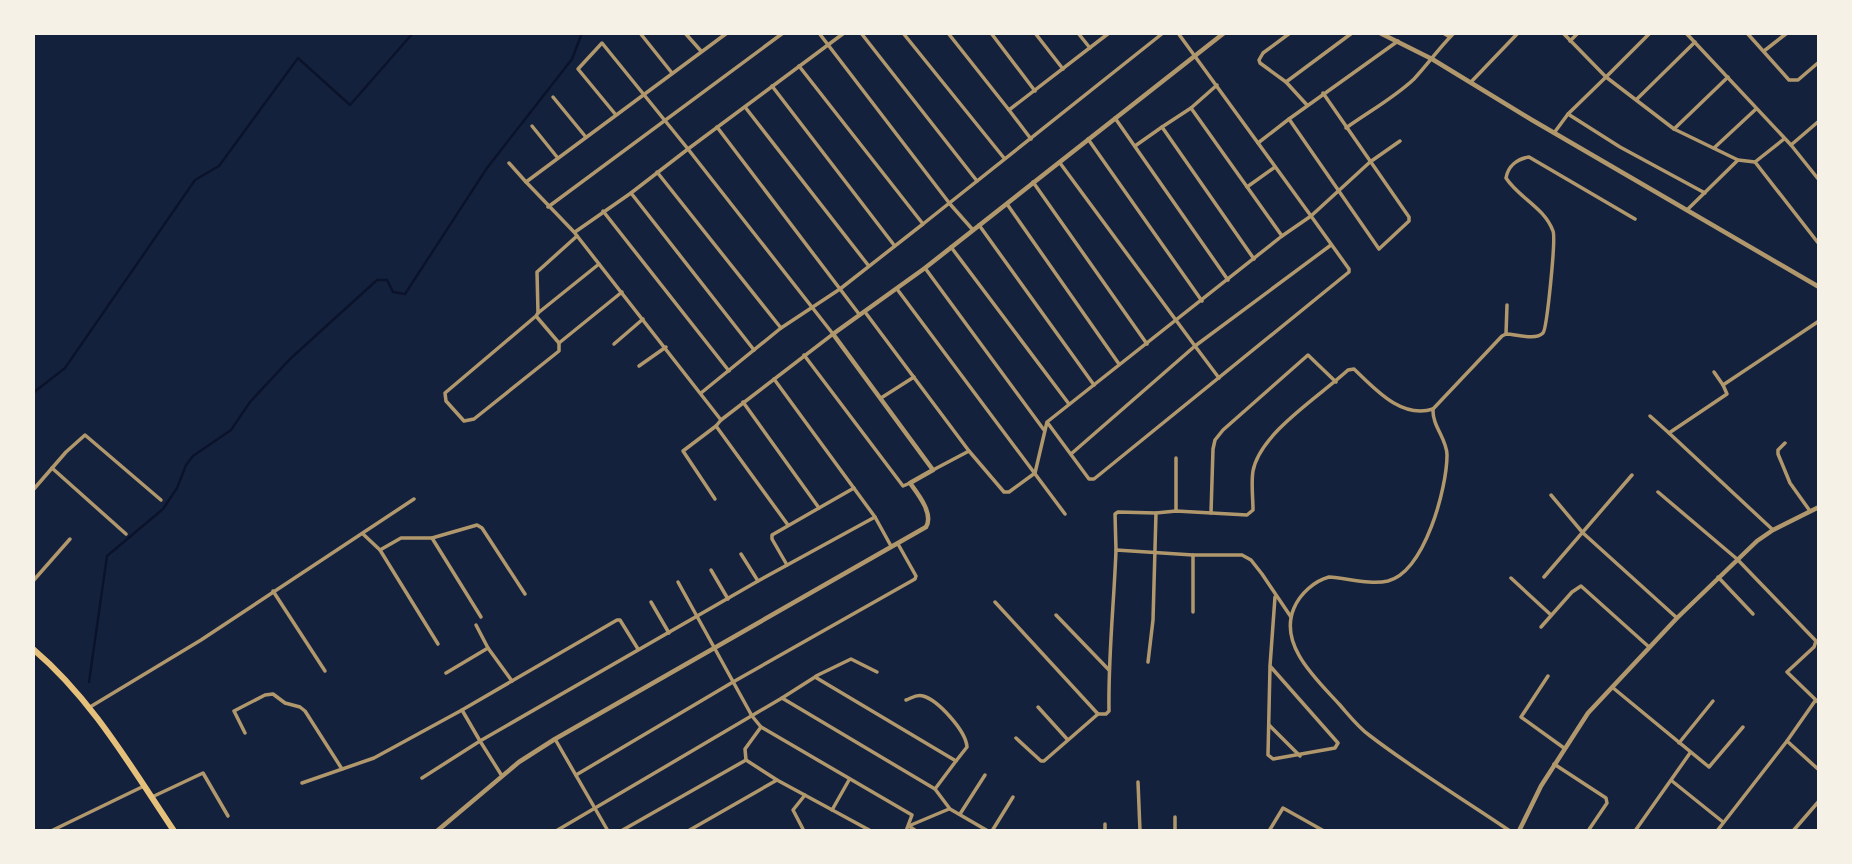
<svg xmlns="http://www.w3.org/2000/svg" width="1852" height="864" font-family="'IBM Plex Serif',serif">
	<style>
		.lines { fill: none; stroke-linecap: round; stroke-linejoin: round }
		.stream { stroke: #0b132b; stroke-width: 2.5 }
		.minor { stroke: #b1986c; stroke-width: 3.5 }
		.tertiary { stroke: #b1986c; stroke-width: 4.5 }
		.trunk { stroke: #e5c07b; stroke-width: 6 }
	</style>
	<rect width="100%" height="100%" fill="#14213d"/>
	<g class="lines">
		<!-- stream -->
		<g class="stream">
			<path d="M33,393L65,368L195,180L219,166L298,58L350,105L413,33"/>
			<path d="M89,682L107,556L163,509L177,488L186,465L193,456L231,430L250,402L290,359L377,280H387L393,292L405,294L487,168L572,59L582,33"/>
		</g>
		<!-- minor -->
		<g class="minor">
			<path d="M640,33L672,73"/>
			<path d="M685,33L701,51"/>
			<path d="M727,33L526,182L574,232L721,420L716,426L788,525"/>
			<path d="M819,33L950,204L973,230"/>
			<path d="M861,33L977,181"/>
			<path d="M903,33L1004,158"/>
			<path d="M948,33L1009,110L1109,33"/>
			<path d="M991,33L1035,91"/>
			<path d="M1035,33L1063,69"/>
			<path d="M1078,33L1090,48"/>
			<path d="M1178,33L1311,216L1370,162L1400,141"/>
			<path d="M1443,33L1450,37"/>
			<path d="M1563,33L1606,77L1650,33"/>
			<path d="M1686,33L1791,145L1819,180"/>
			<path d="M1747,33L1789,80H1798L1819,62"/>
			<path d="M1570,41L1578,33"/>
			<path d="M1764,51L1787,33"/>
			<path d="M1286,82L1260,63L1259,60L1263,53L1290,33"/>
			<path d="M1471,82L1518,33"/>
			<path d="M772,86L894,245"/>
			<path d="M553,97L585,136"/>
			<path d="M1637,99L1695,42"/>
			<path d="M1307,105L1286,82L1352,33"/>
			<path d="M745,107L868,265"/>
			<path d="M1191,108L1217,85"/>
			<path d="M1009,110L1031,139"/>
			<path d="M1568,114L1620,147L1705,193"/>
			<path d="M1115,118L1228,280"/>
			<path d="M1289,119L1398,41"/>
			<path d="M532,126L557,157"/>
			<path d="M717,127L859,314"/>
			<path d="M1346,128C1368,112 1394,98 1414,79C1428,64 1439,48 1454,33"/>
			<path d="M1674,129L1728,77"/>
			<path d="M1554,133L1568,114L1606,77L1674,129L1738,160L1687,210"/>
			<path d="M1088,139L1202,301"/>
			<path d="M1258,143L1289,119L1379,249L1409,221V217L1323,93"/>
			<path d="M1791,145L1819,121"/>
			<path d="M1135,146L1162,127"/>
			<path d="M1714,148L1756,109"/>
			<path d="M1738,160L1755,162L1819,244"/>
			<path d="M1755,162L1784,139"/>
			<path d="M509,163L526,182"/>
			<path d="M1060,163L1195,346L1331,245"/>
			<path d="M657,172L781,328"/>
			<path d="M1033,182L1147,344"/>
			<path d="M1247,187L1275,167"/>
			<path d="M631,193L754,350"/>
			<path d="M1007,204L1119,364"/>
			<path d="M548,207L783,33"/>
			<path d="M603,211L729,371"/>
			<path d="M923,224L1163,33"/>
			<path d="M979,225L1094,385"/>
			<path d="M575,232L631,193L688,149L602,43L578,69L616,115"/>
			<path d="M951,247L1069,404"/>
			<path d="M1254,259L1162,127L1191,108L1282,236"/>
			<path d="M925,268L1044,430"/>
			<path d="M897,289L1065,514"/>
			<path d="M865,312L969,451L933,470"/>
			<path d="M538,313L599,264"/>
			<path d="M536,316L559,343V351L474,419L464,421L446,401L445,393L536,316L538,313L537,272L577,236"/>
			<path d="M1506,334L1507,305"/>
			<path d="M559,343L622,292"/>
			<path d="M614,344L643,319"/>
			<path d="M804,355L903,486L910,483"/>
			<path d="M639,366L666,347"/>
			<path d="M1714,372L1723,385"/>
			<path d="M774,379L875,517L891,546"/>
			<path d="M701,393L781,328L840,289L923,224L799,66"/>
			<path d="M881,398L914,377"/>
			<path d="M743,402L819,508L854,488"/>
			<path d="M1650,416L1669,433"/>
			<path d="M721,420L833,334L688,149L844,33"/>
			<path d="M1785,443L1778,450V454L1790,483L1810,511"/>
			<path d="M969,451L1004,492H1009L1035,473L1047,422L1282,236L1311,216L1349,269V272L1094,479H1089L1047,422"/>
			<path d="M1071,454L1195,346L1219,378"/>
			<path d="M52,468L126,534"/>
			<path d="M33,490L66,452L85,435L161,500"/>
			<path d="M1658,492L1737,559L1816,641L1814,647L1787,672L1819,703"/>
			<path d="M1551,495L1583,533L1677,618"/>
			<path d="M715,499L683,451L716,426"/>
			<path d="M1176,511V458"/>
			<path d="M1211,513L1213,449L1215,440L1223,430L1308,355L1336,382"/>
			<path d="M1773,530L1669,433L1727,394L1723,385L1819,321"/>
			<path d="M363,534L380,550L438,644"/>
			<path d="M432,538L481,617"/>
			<path d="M380,550L401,538H432L477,525L482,528L525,594"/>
			<path d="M1116,550L1115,514L1118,512L1156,513"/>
			<path d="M741,554L758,581"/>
			<path d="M1193,555V612"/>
			<path d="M787,565L772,539V535L819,508"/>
			<path d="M711,570L728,599"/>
			<path d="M1544,577L1632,475"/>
			<path d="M1718,577L1753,614"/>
			<path d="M1511,578L1551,615"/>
			<path d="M33,581L70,539"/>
			<path d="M678,582L752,716L761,727"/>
			<path d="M273,591L325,671"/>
			<path d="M651,602L669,633"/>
			<path d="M995,602L1098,714"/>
			<path d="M1056,615L1109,670"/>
			<path d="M476,625L488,648"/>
			<path d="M1541,627L1572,592L1581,586L1649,647"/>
			<path d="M1148,662L1153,620L1156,513L1176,511L1247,515L1253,510C1253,498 1251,483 1253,471C1260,433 1320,396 1348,370L1354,369C1375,389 1401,419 1433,409"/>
			<path d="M1270,666L1338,743L1335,748L1273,759L1268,755L1270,666L1275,597"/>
			<path d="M446,673L488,648L512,681"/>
			<path d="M816,676L851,659L877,672"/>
			<path d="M1548,676L1521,717L1564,748"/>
			<path d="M1612,687L1709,767L1743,727"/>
			<path d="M782,698L815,677L956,761L967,747C966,731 938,700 923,696C916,694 912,698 906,700"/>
			<path d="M1815,701L1787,741L1819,770"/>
			<path d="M90,707L201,640L414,499"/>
			<path d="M1038,707L1067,739"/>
			<path d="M1269,725L1300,756"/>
			<path d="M245,733L234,711L265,695L273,694L285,703L300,707L305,711L342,769"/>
			<path d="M1016,738L1041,761H1044L1098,714H1106L1109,711C1108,657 1114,604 1116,550L1193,555H1242L1251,560L1262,574L1291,617"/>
			<path d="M555,739L608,831"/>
			<path d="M1679,743L1713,701"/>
			<path d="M1554,764L1606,798L1607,803L1588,831"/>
			<path d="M576,775L733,682L915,579L916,576L898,544"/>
			<path d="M502,776L480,741L758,581L875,517"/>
			<path d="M422,778L480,741L462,710L617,620H620L638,649"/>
			<path d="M1672,781L1723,822"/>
			<path d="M1138,782L1140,831"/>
			<path d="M302,783L374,758L462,710"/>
			<path d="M935,789L956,761"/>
			<path d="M152,797L203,773L228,816"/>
			<path d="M832,810L849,780"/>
			<path d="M960,814L985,775"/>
			<path d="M1105,824V831"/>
			<path d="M911,825L949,809"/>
			<path d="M909,826L916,831"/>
			<path d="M51,831L144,786"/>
			<path d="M556,831L782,698L935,789L950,809L988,831"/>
			<path d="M621,831L746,760"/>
			<path d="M688,831L777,780"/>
			<path d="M804,831L793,810L805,795"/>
			<path d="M871,831L777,780L746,760L745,749L761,727L912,815L906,831"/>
			<path d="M992,831L1013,797"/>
			<path d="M1175,831V817"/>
			<path d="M1269,831L1283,808L1324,831"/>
			<path d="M1510,831C1463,799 1413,769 1369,735C1358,727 1348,714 1339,704C1317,680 1278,645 1294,608C1300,594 1314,581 1329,577C1347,578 1370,585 1388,581C1425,571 1447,488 1447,455C1447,439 1432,426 1433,409L1502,336L1506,334C1516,334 1535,341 1543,333C1547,328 1556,239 1553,231C1544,207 1519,198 1506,178C1508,166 1517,159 1529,157L1635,219"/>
			<path d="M1635,831L1690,753"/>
			<path d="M1717,831L1787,741"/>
			<path d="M1793,831L1819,801"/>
		</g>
		<!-- tertiary -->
		<g class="tertiary">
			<path d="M1380,33L1432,59L1532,120L1819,287"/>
			<path d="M437,831L519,762L555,739L926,527C934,514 918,494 910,483L933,470L833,334L925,268L1224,33"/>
			<path d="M1519,831L1541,786L1588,713L1677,618L1757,541L1773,530L1819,507"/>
		</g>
		<!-- trunk -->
		<path class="trunk" d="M33,649C92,699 131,767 174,831"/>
	</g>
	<!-- border -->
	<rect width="1852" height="864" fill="none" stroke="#f6f1e7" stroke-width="70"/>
</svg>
